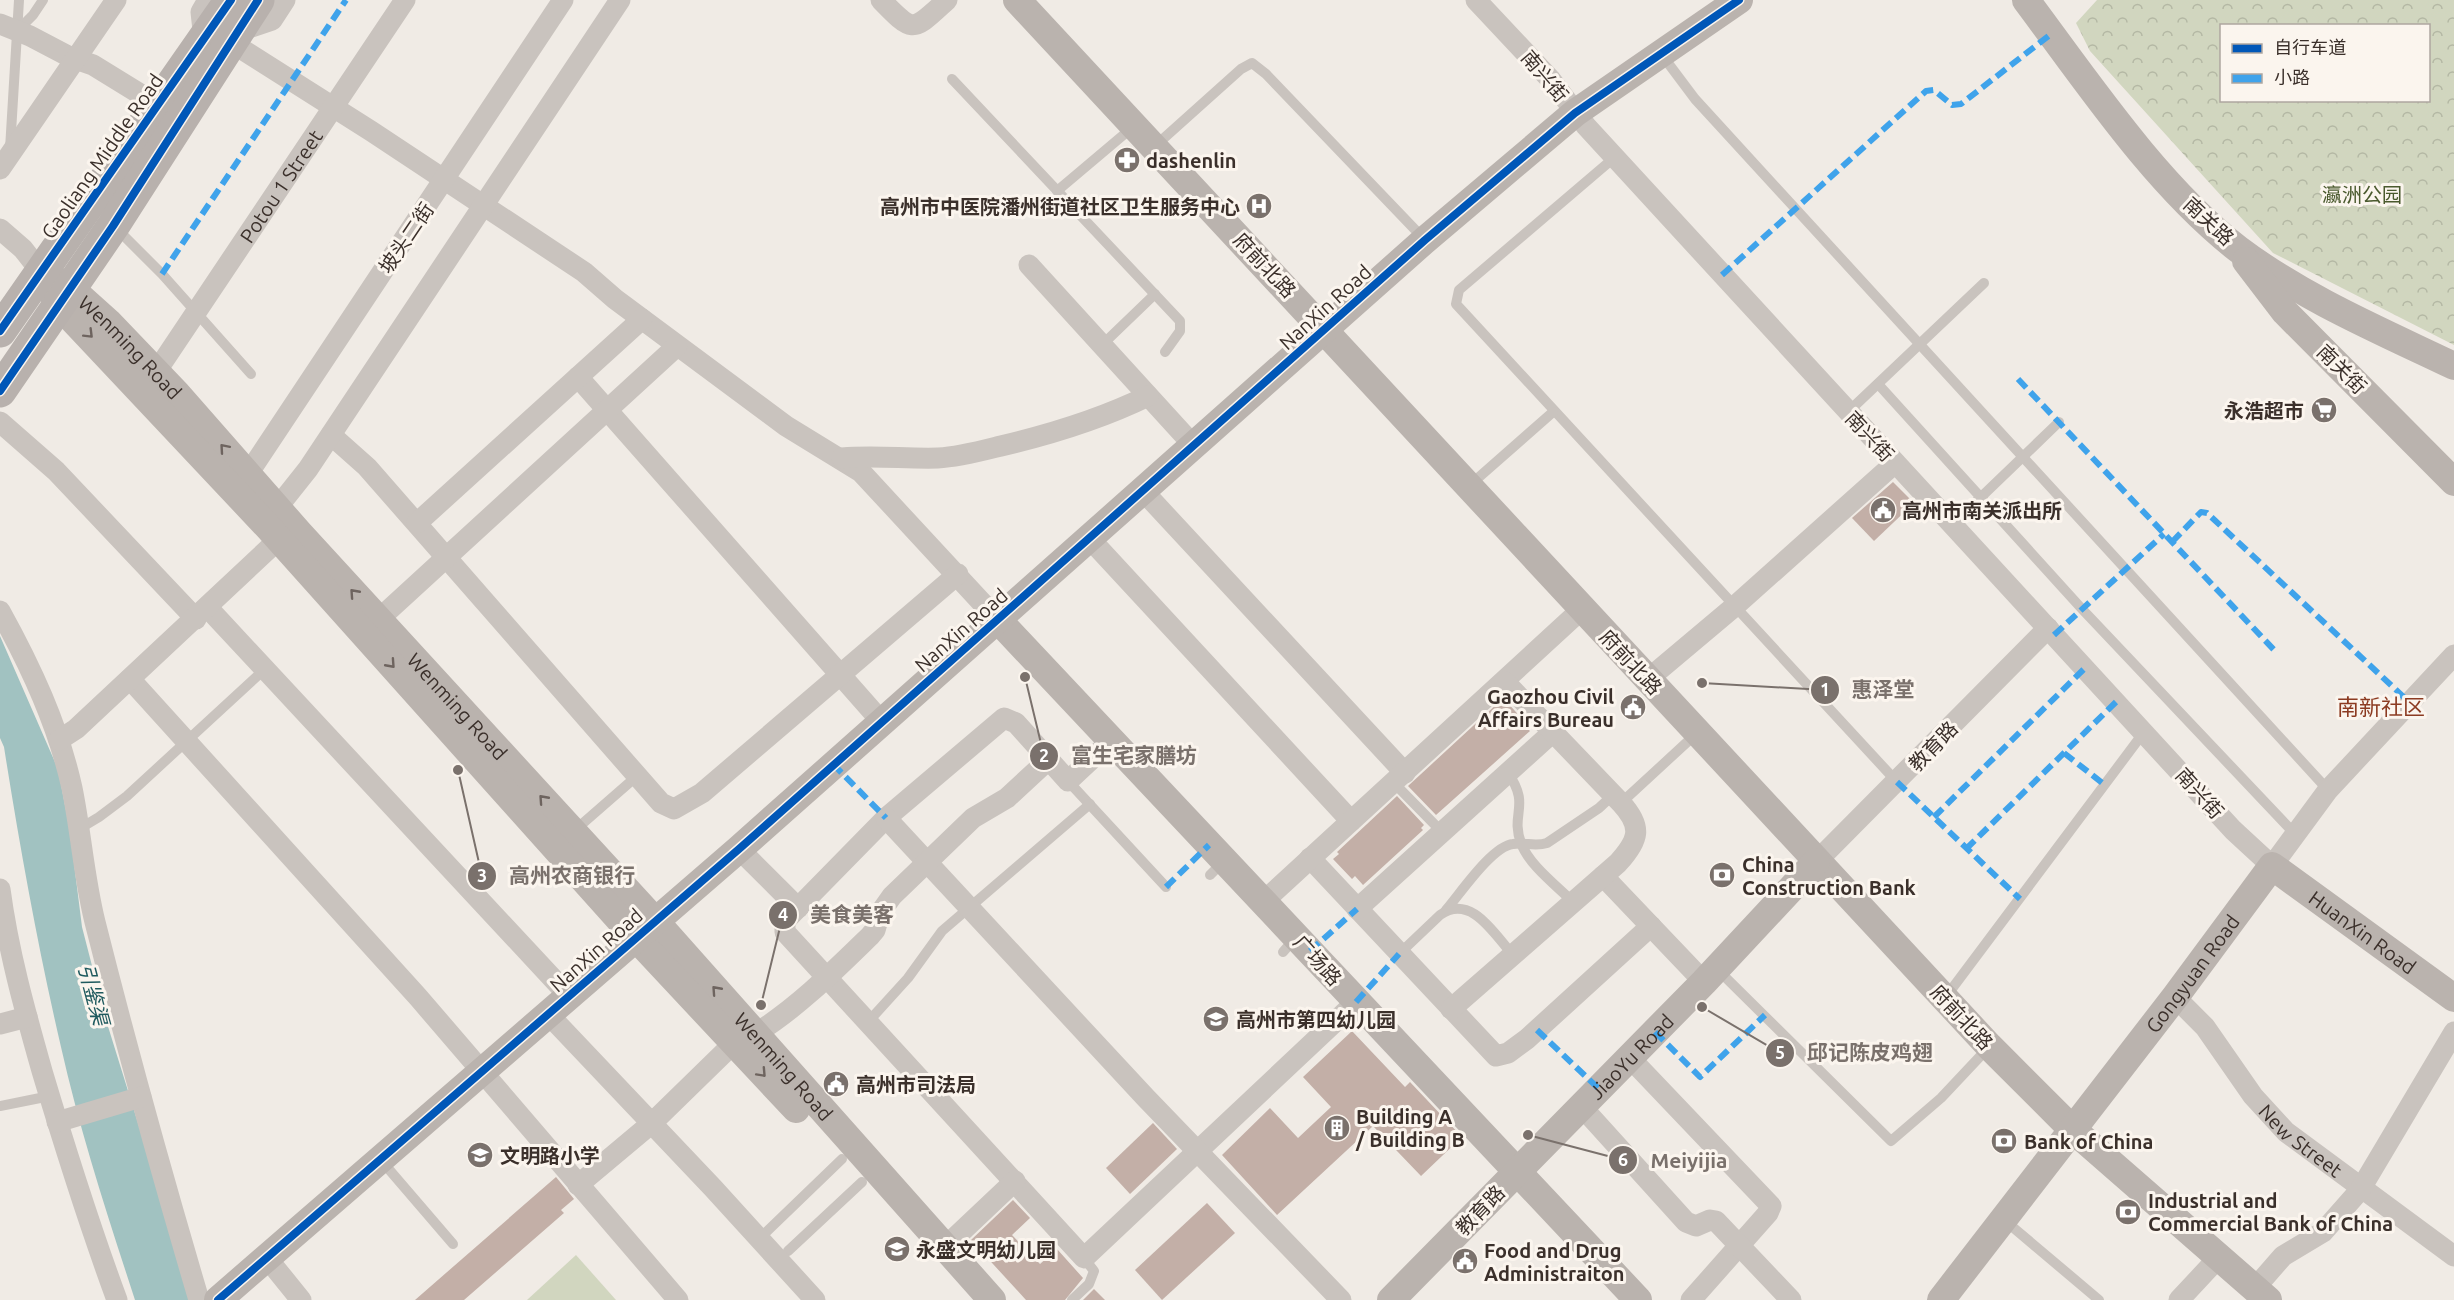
<svg xmlns="http://www.w3.org/2000/svg" width="2454" height="1300" font-family="Ubuntu,'Noto Sans SC',sans-serif">
	<style>
		.grass { fill: #d1d6bf }
		.forest { fill: url(#forest-crowns); fill-rule: evenodd }
		.water { fill: #a1c2c1 }
		.building { fill: #c3afa7 }
		.lines { fill: none; stroke-linecap: round; stroke-linejoin: round }
		.lane { stroke: #c9c3be; stroke-width: 10 }
		.street { stroke: #c9c3be; stroke-width: 21 }
		.secondary { stroke: #bab3ae; stroke-width: 28 }
		.primary { stroke: #b8b1ad; stroke-width: 33 }
		.quiet { stroke: #3fa3eb; stroke-width: 6; stroke-dasharray: 12 6; stroke-linecap: butt }
		.cycleway-casing { stroke: #fbf5ee; stroke-width: 11 }
		.cycleway { stroke: #0057b8; stroke-width: 8 }
		.oneway { stroke: #6e645f }
		.labels { text-anchor: middle; dominant-baseline: central; stroke-width: 6; stroke-linejoin: round; paint-order: stroke }
		.street-label { font-size: 20px; fill: #3b302b; stroke: #fbf5ee }
		.poi-label { font-size: 20px; font-weight: bold; fill: #3b302b; stroke: #fbf5ee; text-anchor: start }
		.park-label { font-size: 20px; fill: #4a5a2e; stroke: #fbf5ee }
		.water-label { font-size: 21px; font-style: italic; fill: #1f5a5e; stroke: #fbf5ee }
		.quarter-label { font-size: 22px; fill: #8c3b22; stroke: #fbf5ee }
		.leader { fill: none; stroke: #7a716c; stroke-width: 2 }
		.callout-dot { fill: #7a716c; stroke: #fbf5ee; stroke-width: 2 }
		.mark-label { font-size: 18px; text-anchor: middle; font-weight: bold; fill: #fff }
		.callout-label { font-size: 21px; text-anchor: middle; font-weight: bold; fill: #7a716c; stroke: #fbf5ee; stroke-width: 6; stroke-linejoin: round; paint-order: stroke }
	</style>
	<defs>
		<pattern id="forest-crowns" width="20" height="18" patternUnits="userSpaceOnUse" patternTransform="scale(1.5)"><rect width="20" height="18" fill="#d1d6bf"/><path d="M2 6a3 3 0 1 1 6 0M12 15a3 3 0 1 1 6 0" fill="none" stroke="#b4b8a4"/></pattern>
	</defs>
	<rect width="100%" height="100%" fill="#f0ebe5"/>
	<!-- grass -->
	<path class="grass" d="M576,1255L616,1300H527Z"/>
	<!-- forest -->
	<path class="forest" d="M2097,0H2454V345L2273,253L2090,51L2076,23ZM2222,26H2428V100H2222Z"/>
	<!-- water -->
	<path class="water" d="M0,636L58,769L70,831L82,927L106,1020L193,1300H135C108,1217 80,1132 61,1047C38,948 20,848 4,747L0,738Z"/>
	<!-- building -->
	<g class="building">
		<path d="M1893,482L1914,503L1874,541L1852,518Z"/>
		<path d="M1506,701L1524,721L1522,723L1530,731L1436,815L1408,786L1499,702L1502,705Z"/>
		<path d="M1397,796L1424,825L1421,828L1423,830L1363,885L1355,876L1352,879L1333,859L1339,854L1337,852Z"/>
		<path d="M1352,1031L1405,1087L1410,1082L1462,1137L1421,1176L1373,1126L1277,1215L1222,1155L1270,1108L1298,1138L1331,1107L1303,1077Z"/>
		<path d="M1153,1123L1177,1149L1130,1194L1106,1168Z"/>
		<path d="M556,1177L574,1199L561,1210L564,1213L464,1300H415Z"/>
		<path d="M1013,1200L1030,1218L1012,1235L1040,1264L1057,1249L1083,1278L1065,1300H1026L971,1240Z"/>
		<path d="M1207,1203L1235,1233L1162,1300L1135,1270Z"/>
		<path d="M1094,1289L1105,1300H1083Z"/>
	</g>
	<g class="lines">
		<!-- lane -->
		<g class="lane">
			<path d="M18,30L33,15L43,0"/>
			<path d="M1662,55L1695,99L2328,790"/>
			<path d="M952,79L1180,321V331L1165,352"/>
			<path d="M1154,147L1241,69L1252,63L1266,74L1425,240"/>
			<path d="M10,149L19,0"/>
			<path d="M1615,157L1459,290L1456,304L1897,782"/>
			<path d="M1057,191L1134,126"/>
			<path d="M117,229L162,274L251,374"/>
			<path d="M1102,345L1155,294"/>
			<path d="M1878,384L2082,609L2295,834"/>
			<path d="M1848,412L1984,283"/>
			<path d="M1470,485L1553,412"/>
			<path d="M1952,525L2059,422"/>
			<path d="M1508,773C1531,806 1510,813 1521,843C1529,865 1556,885 1573,902"/>
			<path d="M1068,781L1166,887"/>
			<path d="M1394,783L1442,832"/>
			<path d="M1621,803L1697,733"/>
			<path d="M79,829L99,817L127,796L266,668"/>
			<path d="M574,831L637,776"/>
			<path d="M1210,875L1224,861"/>
			<path d="M1446,910C1460,894 1492,846 1513,844C1525,842 1535,847 1547,843L1599,808L1614,794"/>
			<path d="M1283,952L1296,937"/>
			<path d="M1399,954L1440,915C1471,893 1494,934 1513,955"/>
			<path d="M1717,969L1891,1141L1941,1098L1988,1048"/>
			<path d="M1945,998L2144,732"/>
			<path d="M868,1022L908,978L942,931L1090,804"/>
			<path d="M0,1106L50,1096"/>
			<path d="M380,1159L453,1244"/>
			<path d="M2003,1219L2099,1300"/>
			<path d="M759,1239L842,1159"/>
			<path d="M788,1251L862,1182"/>
			<path d="M1072,1300L1089,1284L1094,1271L1084,1258"/>
		</g>
		<!-- street -->
		<g class="street">
			<path d="M881,0C914,34 912,32 947,0"/>
			<path d="M1476,0L1551,80L1586,126L2233,830L2272,866L2328,790L2454,655"/>
			<path d="M0,24L30,36L70,57L93,65L158,105"/>
			<path d="M237,32L272,20L285,0"/>
			<path d="M204,40L201,12L208,0"/>
			<path d="M232,43L371,131L584,272L615,299L786,426L861,472L998,620"/>
			<path d="M0,169L116,0"/>
			<path d="M0,229L23,249L41,272"/>
			<path d="M1029,265L1194,446"/>
			<path id="s1" d="M156,372L405,0"/>
			<path d="M578,377L881,721"/>
			<path d="M0,422L56,471L196,619"/>
			<path d="M331,435L367,467L661,803L674,809L702,793L958,574"/>
			<path d="M842,458C874,455 906,459 938,458C959,457 981,451 1001,446C1052,434 1101,419 1148,396"/>
			<path d="M248,474L563,0"/>
			<path d="M1144,492L1405,773"/>
			<path d="M277,508L308,469L620,0"/>
			<path d="M417,523L642,319"/>
			<path d="M1090,539L1351,821"/>
			<path d="M208,608L569,996"/>
			<path d="M0,611C31,667 58,725 72,788C81,832 84,878 95,922C127,1049 162,1175 199,1300"/>
			<path d="M379,619L677,346"/>
			<path d="M130,679L418,997L678,1300"/>
			<path d="M1647,680L1735,606L1895,463"/>
			<path d="M59,740L76,729L279,539"/>
			<path d="M1112,740L1068,781L1016,723L1004,718L886,818L785,921V932L1084,1258L1356,1002"/>
			<path d="M886,818L1146,1098L1341,1300"/>
			<path d="M739,849L798,908"/>
			<path d="M1310,858L1496,1056L1508,1053L1527,1039L1651,926"/>
			<path d="M1816,862L2048,628"/>
			<path d="M1603,876L1704,982"/>
			<path d="M0,889C8,950 25,1011 42,1071C65,1148 89,1224 117,1300"/>
			<path d="M1264,901L1582,609"/>
			<path d="M1357,909L1553,732"/>
			<path id="s2" d="M2175,997L2205,1027L2253,1096L2286,1132L2454,1256"/>
			<path d="M1451,1009L1618,863C1639,840 1643,827 1621,803L1505,682"/>
			<path d="M548,1014L713,1188L815,1300"/>
			<path d="M0,1024L27,1017"/>
			<path d="M755,1034C797,1008 834,971 870,936L875,930L880,913L892,896L973,818L1007,798L1048,760"/>
			<path d="M1629,1057L1771,1206L1768,1213L1691,1300"/>
			<path d="M1581,1106L1686,1222L1696,1226L1710,1220L1716,1221L1791,1300"/>
			<path d="M57,1122L141,1097"/>
			<path d="M578,1185L652,1123L734,1043"/>
			<path d="M944,1248L1015,1181"/>
			<path d="M267,1258L301,1300"/>
			<path d="M2255,1288L2283,1256L2323,1232L2360,1190L2454,1032"/>
			<path d="M2179,1300L2219,1257"/>
		</g>
		<!-- secondary -->
		<g class="secondary">
			<path d="M1017,0L1989,1046L2072,1129L2268,1300"/>
			<path d="M2026,0C2088,83 2156,185 2238,249C2303,298 2381,331 2454,366"/>
			<path d="M2246,261L2285,312L2454,482"/>
			<path id="s3" d="M52,278L70,288L109,323L177,394L299,533L655,921L992,1300"/>
			<path d="M49,287L59,305L268,527L636,938L796,1109"/>
			<path d="M998,620L1638,1300"/>
			<path d="M218,1300L739,849L1425,240L1575,113L1739,0"/>
			<path id="s4" d="M1391,1300L1704,982L1816,862"/>
			<path id="s5" d="M1941,1300L2175,997L2272,866L2454,998"/>
		</g>
		<!-- primary -->
		<g class="primary">
			<path d="M0,331L231,0"/>
			<path d="M0,391L113,226L258,0"/>
		</g>
		<!-- quiet -->
		<g class="quiet">
			<path d="M162,274L346,0"/>
			<path d="M1722,275L1926,91L1934,90L1952,105L1961,104L2051,34"/>
			<path d="M2018,379L2276,652"/>
			<path d="M2172,542L2201,512L2207,513L2408,701"/>
			<path d="M2054,635L2164,534"/>
			<path d="M2064,753L2105,785"/>
			<path d="M833,764L886,818"/>
			<path d="M1897,782L2020,899"/>
			<path d="M1934,817L2085,668"/>
			<path d="M1966,849L2116,702"/>
			<path d="M1166,887L1209,845"/>
			<path d="M1310,951L1357,909"/>
			<path d="M1356,1002L1399,954"/>
			<path d="M1537,1030L1598,1088"/>
			<path d="M1655,1032L1700,1077L1765,1015"/>
		</g>
		<defs>
			<g id="cycleway">
				<path d="M0,331L231,0"/>
				<path d="M0,391L113,226L258,0"/>
				<path d="M218,1300L739,849L1425,240L1575,113L1739,0"/>
			</g>
		</defs>
		<!-- cycleway casing -->
		<use href="#cycleway" class="cycleway-casing"/>
		<!-- cycleway -->
		<use href="#cycleway" class="cycleway"/>
	</g>
	<!-- one-way arrows -->
	<defs><path id="oneway-chevron" d="M-2-3.5L2.5 0L-2 3.5" fill="none" stroke-width="1.6" stroke-linecap="round" stroke-linejoin="round" transform="scale(1.5)"/></defs>
	<g class="oneway">
		<use href="#oneway-chevron" transform="translate(89 334) rotate(45)"/>
		<use href="#oneway-chevron" transform="translate(224 448) rotate(-131)"/>
		<use href="#oneway-chevron" transform="translate(354 593) rotate(-132)"/>
		<use href="#oneway-chevron" transform="translate(391 664) rotate(48)"/>
		<use href="#oneway-chevron" transform="translate(543 799) rotate(-132)"/>
		<use href="#oneway-chevron" transform="translate(716 990) rotate(-132)"/>
		<use href="#oneway-chevron" transform="translate(762 1073) rotate(47)"/>
	</g>
	<!-- icons -->
	<defs>
		<symbol id="pharmacy-disc" viewBox="-11 -11 22 22"><circle r="9.5" fill="#7a716c" stroke="#fbf5ee"/><path d="M-2-6h4v4h4v4h-4v4h-4v-4h-4v-4h4Z" fill="#fff"/></symbol>
		<symbol id="hospital-disc" viewBox="-11 -11 22 22"><circle r="9.5" fill="#7a716c" stroke="#fbf5ee"/><path d="M-5-5h3v3.5h4V-5h3V5h-3V1.5h-4V5h-3Z" fill="#fff"/></symbol>
		<symbol id="supermarket-disc" viewBox="-11 -11 22 22"><circle r="9.5" fill="#7a716c" stroke="#fbf5ee"/><path d="M-6-5.5h2.5l.6 2H6L4.5 2H-2.5L-4.4-4H-6ZM-1.5 3.2a1.3 1.3 0 1 0 .1 0ZM3 3.2a1.3 1.3 0 1 0 .1 0Z" fill="#fff"/></symbol>
		<symbol id="civic-disc" viewBox="-11 -11 22 22"><circle r="9.5" fill="#7a716c" stroke="#fbf5ee"/><path d="M-.6-6.5H3V-4.5H.6V-3L4-1V1h2V6H-6V1h2V-1L-.6-3ZM-1.2 2.5V6h2.4V2.5Z" fill="#fff"/></symbol>
		<symbol id="bank-disc" viewBox="-11 -11 22 22"><circle r="9.5" fill="#7a716c" stroke="#fbf5ee"/><path d="M-6-4H6V4H-6ZM0-2.3a2.3 2.3 0 1 0 0 4.6a2.3 2.3 0 1 0 0-4.6Z" fill="#fff"/></symbol>
		<symbol id="school-disc" viewBox="-11 -11 22 22"><circle r="9.5" fill="#7a716c" stroke="#fbf5ee"/><path d="M0-5L7-2L0 1L-7-2ZM-4 1L0 2.5L4 1V4Q0 6-4 4Z" fill="#fff"/></symbol>
		<symbol id="building-disc" viewBox="-11 -11 22 22"><circle r="9.5" fill="#7a716c" stroke="#fbf5ee"/><path d="M-4-6H4V6H1V3H-1V6H-4ZM-2.5-4.3h1.7v1.8h-1.7ZM.8-4.3h1.7v1.8H.8ZM-2.5-1h1.7V.8h-1.7ZM.8-1h1.7V.8H.8Z" fill="#fff"/></symbol>
	</defs>
	<g fill-rule="evenodd">
		<use href="#pharmacy-disc" x="1112" y="145" width="30" height="30"/>
		<use href="#hospital-disc" x="1244" y="191" width="30" height="30"/>
		<use href="#supermarket-disc" x="2309" y="395" width="30" height="30"/>
		<use href="#civic-disc" x="1868" y="495" width="30" height="30"/>
		<use href="#civic-disc" x="1618" y="692" width="30" height="30"/>
		<use href="#bank-disc" x="1707" y="860" width="30" height="30"/>
		<use href="#school-disc" x="1201" y="1004" width="30" height="30"/>
		<use href="#civic-disc" x="821" y="1069" width="30" height="30"/>
		<use href="#building-disc" x="1322" y="1113" width="30" height="30"/>
		<use href="#bank-disc" x="1989" y="1126" width="30" height="30"/>
		<use href="#school-disc" x="465" y="1140" width="30" height="30"/>
		<use href="#bank-disc" x="2113" y="1197" width="30" height="30"/>
		<use href="#school-disc" x="882" y="1234" width="30" height="30"/>
		<use href="#civic-disc" x="1450" y="1246" width="30" height="30"/>
	</g>
	<g class="labels">
		<!-- street labels -->
		<g class="street-label">
			<text transform="translate(1545 76) rotate(50)">南兴街</text>
			<text transform="translate(102 156) rotate(-55)">Gaoliang Middle Road</text>
			<text stroke="none"><textPath href="#s1" startOffset="224">Potou 1 Street</textPath></text>
			<text transform="translate(2209 221) rotate(43)">南关路</text>
			<text transform="translate(406 238) rotate(-56)">坡头二街</text>
			<text transform="translate(1265 265) rotate(47)">府前北路</text>
			<text transform="translate(1325 307) rotate(-42)">NanXin Road</text>
			<text stroke="none"><textPath href="#s3" startOffset="105">Wenming Road</textPath></text>
			<text transform="translate(2342 369) rotate(45)">南关街</text>
			<text transform="translate(1870 436) rotate(47)">南兴街</text>
			<text transform="translate(961 630) rotate(-41)">NanXin Road</text>
			<text transform="translate(1631 662) rotate(47)">府前北路</text>
			<text stroke="none"><textPath href="#s3" startOffset="591">Wenming Road</textPath></text>
			<text transform="translate(1933 746) rotate(-46)">教育路</text>
			<text transform="translate(2200 793) rotate(48)">南兴街</text>
			<text stroke="none"><textPath href="#s5" startOffset="658">HuanXin Road</textPath></text>
			<text transform="translate(596 950) rotate(-41)">NanXin Road</text>
			<text transform="translate(1318 960) rotate(48)">广场路</text>
			<text stroke="none"><textPath href="#s5" startOffset="412">Gongyuan Road</textPath></text>
			<text transform="translate(1962 1017) rotate(47)">府前北路</text>
			<text stroke="none"><textPath href="#s4" startOffset="342">JiaoYu Road</textPath></text>
			<text stroke="none"><textPath href="#s3" startOffset="1077">Wenming Road</textPath></text>
			<text stroke="none"><textPath href="#s2" startOffset="192">New Street</textPath></text>
			<text transform="translate(1480 1210) rotate(-46)">教育路</text>
		</g>
		<!-- poi labels -->
		<g class="poi-label">
			<text x="1146" y="160">dashenlin</text>
			<text x="1240" y="206" text-anchor="end">高州市中医院潘州街道社区卫生服务中心</text>
			<text x="2304" y="410" text-anchor="end">永浩超市</text>
			<text x="1902" y="510">高州市南关派出所</text>
			<text x="1614" y="696" text-anchor="end">Gaozhou Civil<tspan x="1614" dy="23">Affairs Bureau</tspan></text>
			<text x="1742" y="864">China<tspan x="1742" dy="23">Construction Bank</tspan></text>
			<text x="1236" y="1019">高州市第四幼儿园</text>
			<text x="856" y="1084">高州市司法局</text>
			<text x="1356" y="1116">Building A<tspan x="1356" dy="23">/ Building B</tspan></text>
			<text x="2024" y="1141">Bank of China</text>
			<text x="500" y="1155">文明路小学</text>
			<text x="2148" y="1200">Industrial and<tspan x="2148" dy="23">Commercial Bank of China</tspan></text>
			<text x="916" y="1249">永盛文明幼儿园</text>
			<text x="1484" y="1250">Food and Drug<tspan x="1484" dy="23">Administraiton</tspan></text>
		</g>
		<!-- park labels -->
		<g class="park-label">
			<text x="2362" y="194">瀛洲公园</text>
		</g>
		<!-- water labels -->
		<g class="water-label">
			<text transform="translate(94 994) rotate(75)">引鉴渠</text>
		</g>
		<!-- quarter labels -->
		<g class="quarter-label">
			<text x="2381" y="706">南新社区</text>
		</g>
	</g>
	<!-- callouts -->
	<path class="leader" d="M1702 683L1825 690M1025 677L1044 756M458 770L482 876M761 1005L783 915M1702 1007L1780 1053M1528 1135L1623 1160"/>
	<g class="callout-dot">
		<circle cx="1702" cy="683" r="6"/>
		<circle cx="1025" cy="677" r="6"/>
		<circle cx="458" cy="770" r="6"/>
		<circle cx="761" cy="1005" r="6"/>
		<circle cx="1702" cy="1007" r="6"/>
		<circle cx="1528" cy="1135" r="6"/>
		<circle cx="1825" cy="690" r="15"/>
		<circle cx="1044" cy="756" r="15"/>
		<circle cx="482" cy="876" r="15"/>
		<circle cx="783" cy="915" r="15"/>
		<circle cx="1780" cy="1053" r="15"/>
		<circle cx="1623" cy="1160" r="15"/>
	</g>
	<g class="mark-label">
		<text x="1825" y="696">1</text>
		<text x="1044" y="762">2</text>
		<text x="482" y="882">3</text>
		<text x="783" y="921">4</text>
		<text x="1780" y="1059">5</text>
		<text x="1623" y="1166">6</text>
	</g>
	<g class="callout-label">
		<text x="1883" y="697">惠泽堂</text>
		<text x="1134" y="763">富生宅家膳坊</text>
		<text x="572" y="883">高州农商银行</text>
		<text x="852" y="922">美食美客</text>
		<text x="1870" y="1060">邱记陈皮鸡翅</text>
		<text x="1689" y="1168">Meiyijia</text>
	</g>
	<!-- legend -->
	<rect x="2220" y="24" width="210" height="78" fill="#fbf5ee" stroke="#aea6a0" stroke-width="1.5"/>
	<rect x="2232" y="44" width="30" height="9" fill="#0057b8" stroke="#aea6a0" stroke-width="1.5"/>
	<text x="2274" y="54" font-size="18" fill="#3b302b">自行车道</text>
	<rect x="2232" y="74" width="30" height="9" fill="#3fa3eb" stroke="#aea6a0" stroke-width="1.5"/>
	<text x="2274" y="84" font-size="18" fill="#3b302b">小路</text>
</svg>
